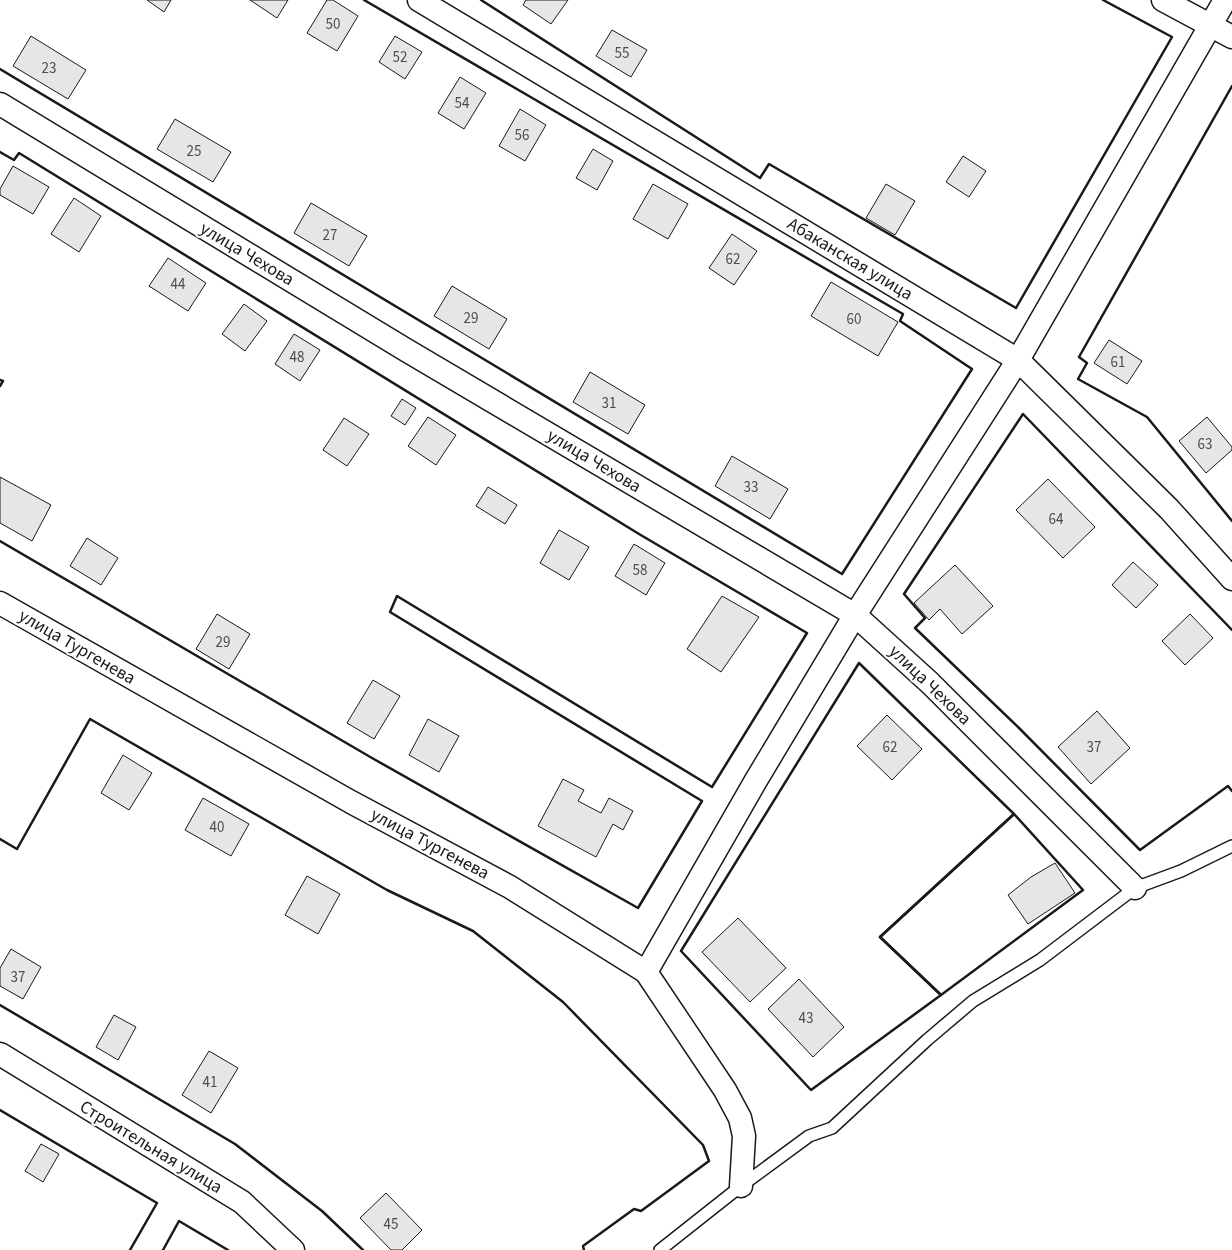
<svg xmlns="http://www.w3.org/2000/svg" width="1232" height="1250" font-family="'Source Sans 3',sans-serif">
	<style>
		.building { fill: #e6e6e6; stroke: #1a1a1a }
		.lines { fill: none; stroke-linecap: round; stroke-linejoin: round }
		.service-casing { stroke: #1a1a1a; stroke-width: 14 }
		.minor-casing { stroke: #1a1a1a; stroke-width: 25 }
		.service { stroke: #fff; stroke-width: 11 }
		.minor { stroke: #fff; stroke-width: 22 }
		.wall { stroke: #1a1a1a; stroke-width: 2.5 }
		.labels { text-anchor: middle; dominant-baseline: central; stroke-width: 4; stroke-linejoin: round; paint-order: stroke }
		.number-label { font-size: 15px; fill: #4d4d4d }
		.street-label { font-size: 18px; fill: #1a1a1a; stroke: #fff }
	</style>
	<rect width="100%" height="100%" fill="#fff"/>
	<!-- building -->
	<g class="building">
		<path d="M147,0H171L164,12Z"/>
		<path d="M250,0H288L277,18Z"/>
		<path d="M327,0H333L358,16L337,51L307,33Z"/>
		<path d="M526,0H568L551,24L523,5Z"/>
		<path d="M612,30L647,50L631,77L596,56Z"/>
		<path d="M31,36L86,70L68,99L13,66Z"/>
		<path d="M395,36L422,52L405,79L379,62Z"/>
		<path d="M460,77L486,93L464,129L438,113Z"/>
		<path d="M520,109L546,125L525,161L499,146Z"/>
		<path d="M175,119L231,152L213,182L157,149Z"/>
		<path d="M593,149L613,161L597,190L576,178Z"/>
		<path d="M963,156L986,171L969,197L946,182Z"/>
		<path d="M13,166L49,187L33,214L0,195V189Z"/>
		<path d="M653,184L688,204L668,239L633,219Z"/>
		<path d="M886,184L915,201L895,235L866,218Z"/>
		<path d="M74,198L101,216L79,252L51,234Z"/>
		<path d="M311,203L367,236L349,266L294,233Z"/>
		<path d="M732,234L757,251L734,285L709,268Z"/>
		<path d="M168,258L206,283L188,311L149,286Z"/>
		<path d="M831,282L898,322L878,356L811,316Z"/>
		<path d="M452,286L507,319L489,349L434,316Z"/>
		<path d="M244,304L267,321L245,351L222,334Z"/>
		<path d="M294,334L320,350L300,381L275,364Z"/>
		<path d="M1109,340L1142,361L1127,384L1094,363Z"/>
		<path d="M590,372L645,405L628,434L573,402Z"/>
		<path d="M402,399L416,408L405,425L391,416Z"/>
		<path d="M428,417L456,435L436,465L408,446Z"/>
		<path d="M1207,417L1232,447V450L1206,473L1179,441Z"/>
		<path d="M344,418L369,434L347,466L323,450Z"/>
		<path d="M732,456L788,489L770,519L715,486Z"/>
		<path d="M0,477L51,505L32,541L0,523Z"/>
		<path d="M1048,479L1095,527L1063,558L1016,510Z"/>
		<path d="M488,487L517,505L505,524L476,506Z"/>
		<path d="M559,530L589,547L569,580L540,563Z"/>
		<path d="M87,538L118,558L101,585L70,566Z"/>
		<path d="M634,544L665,563L646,595L615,576Z"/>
		<path d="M1133,562L1158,585L1136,608L1112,585Z"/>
		<path d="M955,565L993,606L962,634L940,609L929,620L914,603Z"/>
		<path d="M722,596L759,617L721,672L687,649Z"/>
		<path d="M217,614L250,634L229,669L196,649Z"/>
		<path d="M1190,614L1213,638L1185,665L1162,641Z"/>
		<path d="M373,680L400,696L374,739L347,723Z"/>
		<path d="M1097,711L1130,748L1091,784L1058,747Z"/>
		<path d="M887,715L922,749L892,780L857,746Z"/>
		<path d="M428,719L459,736L439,772L409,755Z"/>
		<path d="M123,755L152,773L129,810L101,793Z"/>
		<path d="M563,779L584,790L578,801L601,813L609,798L633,811L623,830L613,824L596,857L538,826Z"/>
		<path d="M203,798L249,824L231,856L185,830Z"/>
		<path d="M1055,863L1075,893L1028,924L1008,895L1031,877Z"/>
		<path d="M307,876L340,894L318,934L285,915Z"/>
		<path d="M738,918L786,968L750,1002L702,952Z"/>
		<path d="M11,949L41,967L23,999L0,986V968Z"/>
		<path d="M799,979L844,1027L813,1057L768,1009Z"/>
		<path d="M114,1015L136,1027L118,1060L96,1047Z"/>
		<path d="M209,1051L238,1068L211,1113L182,1095Z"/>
		<path d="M41,1144L59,1154L43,1182L25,1171Z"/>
		<path d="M386,1193L422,1230L402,1250H391L360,1218Z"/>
	</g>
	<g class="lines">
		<defs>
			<path id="service" d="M660,1250L741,1186L809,1136L832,1128L927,1040L973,1001L1040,960L1135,888L1181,871L1232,846"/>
			<g id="minor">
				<path d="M419,0L1018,360L1169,509L1232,579"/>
				<path d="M1163,0L1232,37"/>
				<path d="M0,104L406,350L855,615L930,683L1135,888"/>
				<path d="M0,603L351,802L510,887L646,972L725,1090L740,1118L744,1136L741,1186"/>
				<path d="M646,972L755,782L855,615L1018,360L1225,0"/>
				<path d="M0,1054L242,1202L293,1250"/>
			</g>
		</defs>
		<!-- service casing -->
		<use href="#service" class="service-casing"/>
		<!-- minor casing -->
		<use href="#minor" class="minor-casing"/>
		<!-- service -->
		<use href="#service" class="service"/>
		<!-- minor -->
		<use href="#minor" class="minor"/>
		<!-- wall -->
		<g class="wall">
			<path d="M481,0L760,178L769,164L1016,308L1172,37L1103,0"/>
			<path d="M0,69L842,574L972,369L900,321L903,314L364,0"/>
			<path d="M1232,86L1079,357L1087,363L1078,379L1147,417L1232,521"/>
			<path d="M0,152L14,160L19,153L639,534L807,633L712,787L397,596L390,612L702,801L638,908L372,758L0,541"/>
			<path d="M0,380L3,381L0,386"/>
			<path d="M1232,630L1023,414L904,594L925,618L915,628L1019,728L1140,850L1228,786L1232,791"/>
			<path d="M859,663L1014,814L880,937L941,995L811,1090L681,951Z"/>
			<path d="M1014,814L1083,890L941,995L880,937Z"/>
			<path d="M0,839L17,849L90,719L387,890L473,931L563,1002L703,1145L709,1161L641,1211L634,1209L583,1246L584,1250"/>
			<path d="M0,1005L235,1144L322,1211L363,1250"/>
			<path d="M0,1110L157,1203L130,1250"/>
			<path d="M163,1250L179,1221L228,1250"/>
		</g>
	</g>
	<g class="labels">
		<!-- number labels -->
		<g class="number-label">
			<text x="333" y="24">50</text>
			<text x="622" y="53">55</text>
			<text x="400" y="57">52</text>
			<text x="49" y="68">23</text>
			<text x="462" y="103">54</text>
			<text x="522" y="135">56</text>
			<text x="194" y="151">25</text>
			<text x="330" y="235">27</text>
			<text x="733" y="259">62</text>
			<text x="178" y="284">44</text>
			<text x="471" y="318">29</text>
			<text x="854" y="319">60</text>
			<text x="297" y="357">48</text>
			<text x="1118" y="362">61</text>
			<text x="609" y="403">31</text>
			<text x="1205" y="444">63</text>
			<text x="751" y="487">33</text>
			<text x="1056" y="519">64</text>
			<text x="640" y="570">58</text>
			<text x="223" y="642">29</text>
			<text x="890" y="747">62</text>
			<text x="1094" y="747">37</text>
			<text x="217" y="827">40</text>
			<text x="18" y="977">37</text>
			<text x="806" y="1018">43</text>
			<text x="210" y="1082">41</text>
			<text x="391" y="1224">45</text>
		</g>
		<!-- street labels -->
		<g class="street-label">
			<text transform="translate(247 254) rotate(31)">улица Чехова</text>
			<text transform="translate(850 259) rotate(31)">Абаканская улица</text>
			<text transform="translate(594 461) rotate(31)">улица Чехова</text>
			<text transform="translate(77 647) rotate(30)">улица Тургенева</text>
			<text transform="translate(930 685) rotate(44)">улица Чехова</text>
			<text transform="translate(430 844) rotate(28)">улица Тургенева</text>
			<text transform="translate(151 1147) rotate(31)">Строительная улица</text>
		</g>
	</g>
</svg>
